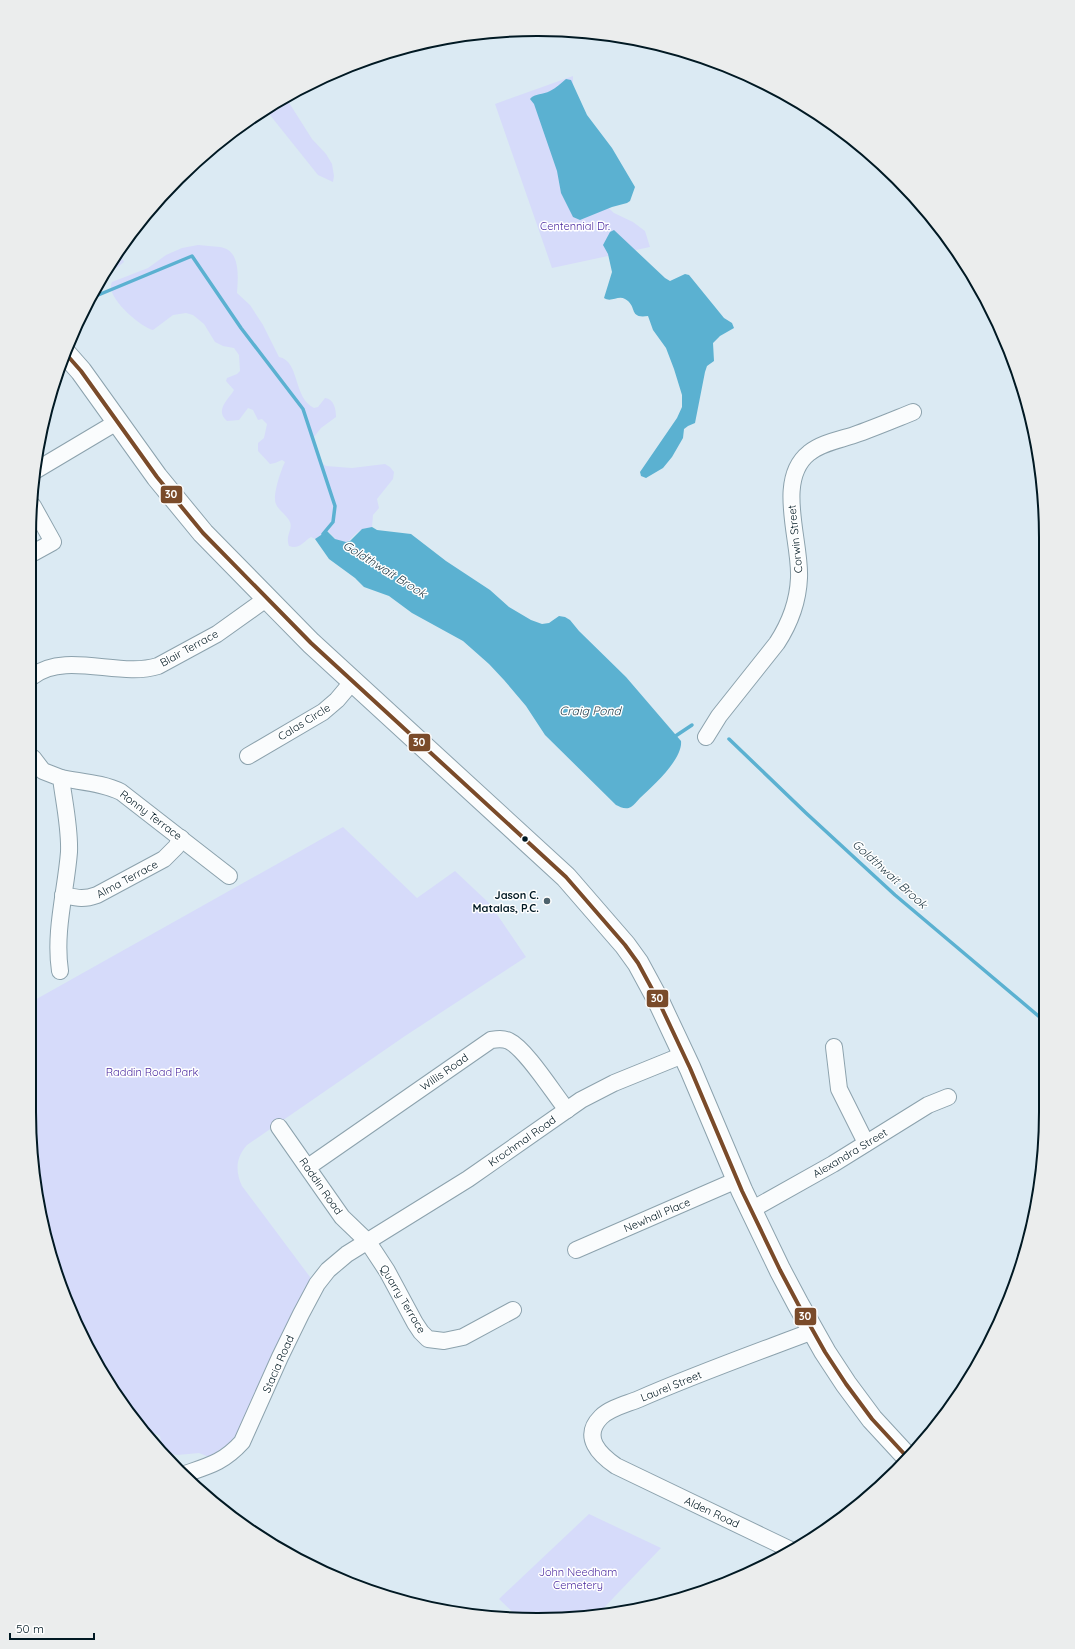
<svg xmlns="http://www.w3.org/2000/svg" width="1075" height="1649" font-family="Quicksand,sans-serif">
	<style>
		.green { fill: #d6dbfa }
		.water { fill: #5bb1d1 }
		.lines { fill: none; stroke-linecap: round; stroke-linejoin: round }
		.stream { stroke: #5bb1d1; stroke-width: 3.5 }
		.minor-casing { stroke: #8ca2ad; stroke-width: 18 }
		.major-casing { stroke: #8ca2ad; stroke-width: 23 }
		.minor { stroke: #fafcfd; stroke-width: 16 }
		.major { stroke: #fafcfd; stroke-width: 21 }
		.bus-1-casing { stroke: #fff; stroke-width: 7 }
		.bus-1 { stroke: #7a4b2a; stroke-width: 4 }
		.bus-dot { fill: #011923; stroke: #fff; stroke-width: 1.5 }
		.poi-dot { fill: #4d626c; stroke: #fff; stroke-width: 1.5 }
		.labels { text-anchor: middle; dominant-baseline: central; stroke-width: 3; stroke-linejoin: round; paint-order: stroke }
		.park-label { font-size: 11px; fill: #4c2ca0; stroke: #fff }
		.street-label { font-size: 11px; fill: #011923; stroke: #fff }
		.poi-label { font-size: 11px; font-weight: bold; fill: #011923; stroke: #fff; text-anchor: end }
		.water-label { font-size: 12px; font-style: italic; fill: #1f3742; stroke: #fff }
		.rim { fill: none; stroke: #011923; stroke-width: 2 }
		.line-badge { stroke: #fff; stroke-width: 1.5 }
		.badge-label { font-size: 11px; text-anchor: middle; font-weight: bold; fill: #fff }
	</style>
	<rect width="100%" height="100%" fill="#dbeaf3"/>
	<!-- green -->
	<g class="green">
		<path d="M573,76V100L601,201L614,213L633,222L645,231L650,247L552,268L495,104Z"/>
		<path d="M286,98L312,139L326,154L332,164L334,176L333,182L318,175L266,110Z"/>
		<path d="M198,245C205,246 213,246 220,247C241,250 238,277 237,293L250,305L263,325L279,357C300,361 293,398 314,408L318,407L325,398C334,399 336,409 336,417L321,428L314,437L319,456L322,463L326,466L352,468L385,464L390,467L394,472L393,479L377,499L379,508L373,515L372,527C369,528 366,528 363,529C352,533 350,548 336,540C333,537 331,533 327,531L315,539L311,537C303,542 299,550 289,546C285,535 293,530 290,522C287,515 279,511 276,504C272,496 281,470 285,462L282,460L275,463L270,464L258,451V443L264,438L267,424L262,419L258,420L253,410L248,408L239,420L227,421C214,410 229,399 234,390L226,381L227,378L237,374L240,371L239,355L234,348L223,346L215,342L204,324L193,315L186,313L173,315L153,330C140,327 104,296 112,282L148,268L166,255L182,248Z"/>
		<path d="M120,255L124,262L106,276Z"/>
		<path d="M343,827L417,898L455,871L490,904L526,957L405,1036L247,1145C236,1157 235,1171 242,1186L313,1281L286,1325L239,1432L228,1444L209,1457L199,1453L177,1455L165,1453L162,1448L160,1436L142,1428L115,1394L56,1275L33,1178V1001Z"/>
		<path d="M589,1514L661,1548L597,1615L571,1619H520L499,1599Z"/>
	</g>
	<!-- water -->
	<g class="water">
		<path d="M566,79L571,80L587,115L612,148L635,187L630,201L627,203L612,207L580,220L573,217L561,193L557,171L534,104L530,99C535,93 543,95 550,91C556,88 561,83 566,79Z"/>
		<path d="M614,230L665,278L670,281L685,274L689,275L724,318L732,323L734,328L720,336L713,343L714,361L707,366L705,372L695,423L688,426L684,429L683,438L672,457L663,468L646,478L641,476L640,472L677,418L682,407V395L674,369L666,348L653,330L648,316C628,319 638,306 625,299C618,295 611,303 604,298L612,272L608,254L603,245L610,232Z"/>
		<path d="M372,527L377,530L411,534L446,561L490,590L509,607L531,620L542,624L549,623L559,616L565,617L570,620L579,631L626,677L681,741C683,759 653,786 640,798C637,801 634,805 631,807C626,810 620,807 616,805L545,735L526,706L504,680L489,664L463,641L412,613L389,596L364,587L355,578L329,559L315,539L327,531L335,539L346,542L350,541L362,529Z"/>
	</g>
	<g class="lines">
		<!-- stream -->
		<g class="stream">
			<path d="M91,298L192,256L241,328L303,409L335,506L333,522L323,534L325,538"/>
			<path d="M674,737L692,725"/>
			<path d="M729,739L806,813L895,895L1042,1019"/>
		</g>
		<defs>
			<g id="minor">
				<path d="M33,472L117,422"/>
				<path d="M33,506L53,542L33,553"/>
				<path d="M33,676C66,651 120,678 158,666L217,634L266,599"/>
				<path d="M706,737L719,716L777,643C790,623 798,601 799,578C801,541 775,480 809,453C821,443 839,440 854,435C874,428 893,420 913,412"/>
				<path d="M248,756L323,712L337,700L353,681"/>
				<path d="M33,758L43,771L61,778C64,802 70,828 69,852C66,891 54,931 60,971"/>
				<path d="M61,778C81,782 103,783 121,792L229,876"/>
				<path d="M63,895C77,898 83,900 97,895L164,859L176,847L181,838"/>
				<path d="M834,1047L839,1089L866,1143"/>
				<path d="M279,1127L342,1217L368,1242L387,1271L415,1323L421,1332L428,1339L444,1341L463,1337L513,1310"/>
				<path d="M308,1167L491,1040C497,1039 503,1038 509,1041C526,1049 554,1094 567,1110"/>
				<path d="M751,1210L833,1164L928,1105L948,1097"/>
				<path d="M576,1250L737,1180"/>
				<path d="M182,1475C208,1466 223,1463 242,1442L280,1357L301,1314L317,1284L328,1270L347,1254L468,1179L581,1100L614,1083L683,1055"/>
				<path d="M793,1551L616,1466C600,1455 581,1437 601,1417C610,1408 627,1404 639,1399C696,1374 755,1353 813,1331"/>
			</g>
			<path id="major" d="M66,354L81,371L157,477L203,533L311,643L566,877L625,945L638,963L658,1000L690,1068L742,1191L780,1270L798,1304L825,1352L846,1384L872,1419L908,1458"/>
		</defs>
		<!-- minor casing -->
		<use href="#minor" class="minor-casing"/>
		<!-- major casing -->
		<use href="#major" class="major-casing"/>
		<!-- minor -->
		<use href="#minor" class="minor"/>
		<!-- major -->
		<use href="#major" class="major"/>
		<defs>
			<path id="bus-1" d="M66,354L81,371L157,477L203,533L311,643L566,877L625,945L638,963L658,1000L690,1068L742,1191L780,1270L798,1304L825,1352L846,1384L872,1419L908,1458"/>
		</defs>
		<!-- bus-1 casing -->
		<use href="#bus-1" class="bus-1-casing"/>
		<!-- bus-1 -->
		<use href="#bus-1" class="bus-1"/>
	</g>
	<!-- markers -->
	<circle class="bus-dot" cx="525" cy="839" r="3.5"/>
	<circle class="poi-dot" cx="547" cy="901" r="4"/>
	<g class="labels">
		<!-- park labels -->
		<g class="park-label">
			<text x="575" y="226">Centennial Dr.</text>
			<text x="152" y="1072">Raddin Road Park</text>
			<text x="578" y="1572">John Needham<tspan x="578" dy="13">Cemetery</tspan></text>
		</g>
		<!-- street labels -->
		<g class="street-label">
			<text transform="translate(795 539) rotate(-96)">Corwin Street</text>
			<text transform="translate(189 648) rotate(-29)">Blair Terrace</text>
			<text transform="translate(304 722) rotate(-32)">Calas Circle</text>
			<text transform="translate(151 815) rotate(37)">Ronny Terrace</text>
			<text transform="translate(127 879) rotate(-28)">Alma Terrace</text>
			<text transform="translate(444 1072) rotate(-35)">Willis Road</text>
			<text transform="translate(522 1141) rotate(-35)">Krochmal Road</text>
			<text transform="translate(850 1153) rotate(-31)">Alexandra Street</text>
			<text transform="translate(321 1186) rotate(55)">Raddin Road</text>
			<text transform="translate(657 1215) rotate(-23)">Newhall Place</text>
			<text transform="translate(403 1299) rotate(59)">Quarry Terrace</text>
			<text transform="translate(278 1364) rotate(-66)">Stacia Road</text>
			<text transform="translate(671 1386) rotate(-22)">Laurel Street</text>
			<text transform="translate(712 1512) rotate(25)">Alden Road</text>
		</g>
		<!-- poi labels -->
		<g class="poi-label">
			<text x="539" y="895">Jason C.<tspan x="539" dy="13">Matalas, P.C.</tspan></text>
		</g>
		<!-- water labels -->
		<g class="water-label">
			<text transform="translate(385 569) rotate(32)">Goldthwait Brook</text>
			<text x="590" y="710">Craig Pond</text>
			<text transform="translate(890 874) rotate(42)">Goldthwait Brook</text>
		</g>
	</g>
	<!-- crop -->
	<path d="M0 0H1075V1649H0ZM537 36H538A501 501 0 0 1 1039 537V1112A501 501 0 0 1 538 1613H537A501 501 0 0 1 36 1112V537A501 501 0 0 1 537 36Z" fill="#ebeded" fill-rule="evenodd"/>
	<path class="rim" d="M537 36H538A501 501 0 0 1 1039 537V1112A501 501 0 0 1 538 1613H537A501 501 0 0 1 36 1112V537A501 501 0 0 1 537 36Z"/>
	<g class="line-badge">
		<rect x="160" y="485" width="23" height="19" rx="4" fill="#7a4b2a"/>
		<rect x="408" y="733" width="23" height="19" rx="4" fill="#7a4b2a"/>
		<rect x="646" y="989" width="23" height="19" rx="4" fill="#7a4b2a"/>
		<rect x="794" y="1307" width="23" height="19" rx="4" fill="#7a4b2a"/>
	</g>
	<g class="badge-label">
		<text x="171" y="498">30</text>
		<text x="419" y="746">30</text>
		<text x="657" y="1002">30</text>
		<text x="805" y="1320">30</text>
	</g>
	<!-- scale -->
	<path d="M10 1633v6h84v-6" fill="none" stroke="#011923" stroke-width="2"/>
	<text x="16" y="1633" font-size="12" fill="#011923" stroke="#ffffff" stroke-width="3" paint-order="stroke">50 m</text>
</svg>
